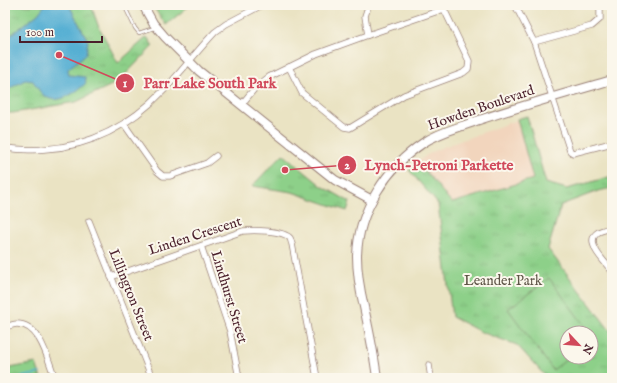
<svg xmlns="http://www.w3.org/2000/svg" width="617" height="383" font-family="'IM FELL English',serif">
	<style>
		.built { fill: #f2d5bd }
		.park { fill: url(#park-tufts); stroke: #6c785a; fill-rule: evenodd }
		.garden { fill: #8dd089; stroke: #6c785a }
		.water { fill: #55afd3; stroke: #50677f }
		.lines { fill: none; stroke-linecap: round; stroke-linejoin: round }
		.stream { stroke: #55afd3; stroke-width: 1.5 }
		.lane-casing { stroke: #9a8177; stroke-width: 4 }
		.street-casing { stroke: #9a8177; stroke-width: 7 }
		.secondary-casing { stroke: #9a8177; stroke-width: 10 }
		.lane { stroke: #fff; stroke-width: 2.5 }
		.street { stroke: #fff; stroke-width: 5.5 }
		.secondary { stroke: #fff; stroke-width: 8 }
		.labels { text-anchor: middle; dominant-baseline: central; stroke-width: 4; stroke-linejoin: round; paint-order: stroke }
		.street-label { font-size: 14px; fill: #4a1f2b; stroke: #fbf7ec }
		.park-label { font-size: 14px; fill: #5e5447; stroke: #fbf7ec }
		.leader { fill: none; stroke: #d1495b; stroke-width: 1.5 }
		.callout-dot { fill: #d1495b; stroke: #fbf7ec; stroke-width: 1.5 }
		.mark-label { font-size: 12px; text-anchor: middle; font-weight: bold; fill: #fff }
		.callout-label { font-size: 15px; text-anchor: middle; font-weight: bold; fill: #d1495b; stroke: #fbf7ec; stroke-width: 4; stroke-linejoin: round; paint-order: stroke }
	</style>
	<defs>
		<pattern id="park-tufts" width="24" height="20" patternUnits="userSpaceOnUse"><rect width="24" height="20" fill="#8dd089"/><path d="M3 7l-1-3M5 7V3M7 7l1-3M15 17l-1-3M17 17v-4M19 17l1-3" fill="none" stroke="#7bb276"/></pattern>
	</defs>
	<rect width="100%" height="100%" fill="#fbf7ec"/>
	<filter id="ink" filterUnits="userSpaceOnUse"><feTurbulence type="fractalNoise" baseFrequency=".025" numOctaves="2"/><feDisplacementMap in="SourceGraphic" scale="8" xChannelSelector="R" yChannelSelector="G"/><feConvolveMatrix kernelMatrix="1 2 1 2 8 2 1 2 1" color-interpolation-filters="sRGB"/></filter>
	<filter id="wash" filterUnits="userSpaceOnUse"><feTurbulence type="fractalNoise" baseFrequency=".012" numOctaves="4" result="noise"/><feDisplacementMap in="SourceGraphic" scale="16" xChannelSelector="R" yChannelSelector="G"/><feGaussianBlur stdDeviation="0.9" result="paint"/><feColorMatrix in="noise" values="0 0 0 0 0 0 0 0 0 0 0 0 0 0 0 0 0 1.4 0 .05"/><feComposite in="paint" operator="in"/></filter>
	<g filter="url(#wash)">
		<rect width="100%" height="100%" fill="#eae3c3"/>
		<!-- built -->
		<path class="built" d="M517,120L533,179L452,203L418,162L427,155L438,149Z"/>
		<!-- park -->
		<g class="park">
			<path d="M5,5H91L98,25L118,63L147,37L153,46L118,82L76,102L13,113H5Z"/>
			<path d="M152,5H190L166,25Z"/>
			<path d="M527,116L546,183L567,189L612,176V188L598,191L561,205L548,249L612,333V378H547L517,345L481,332L452,317L438,204L409,170L418,162L452,203L533,179L517,119ZM567,333H591V357H567Z"/>
			<path d="M283,154L322,186L350,202L347,211L292,192L252,186Z"/>
			<path d="M36,363L41,378H5V369Z"/>
		</g>
		<!-- garden -->
		<path class="garden" d="M549,278L590,333H567V357H570L553,370L508,309Z"/>
		<!-- water -->
		<path class="water" d="M45,5H69L88,41L86,54L68,69L69,75L85,77L86,83C78,91 60,104 48,98C41,95 37,87 33,81L25,80L5,91V43L12,34L38,14Z"/>
		<g class="lines">
			<!-- stream -->
			<path class="stream" d="M16,378L40,373"/>
		</g>
	</g>
	<g filter="url(#ink)">
		<g class="lines">
			<defs>
				<path id="lane" d="M124,5L135,28L139,33L154,28"/>
				<g id="street">
					<path d="M515,5L534,42L570,151L573,153L612,143"/>
					<path d="M367,10L365,16L368,35"/>
					<path d="M534,42L592,26L600,19V7L599,5"/>
					<path d="M289,67L302,93L344,127L350,128L404,95L463,73L468,69L469,61L442,5"/>
					<path d="M241,105L255,88L269,77L316,54L368,35L444,9"/>
					<path d="M124,124L157,171L163,176H170L207,163L216,156"/>
					<path d="M5,148C18,149 32,151 45,149C92,146 132,124 164,90C182,71 197,51 215,32L226,24L262,5"/>
					<path d="M89,221L152,378"/>
					<path d="M612,228C607,229 601,230 597,233C584,243 606,263 612,271"/>
					<path d="M201,246L230,331L239,378"/>
					<path d="M111,277L243,231C253,230 283,230 290,238C291,240 291,242 292,244L317,378"/>
					<path d="M5,327C9,326 13,324 17,324C41,324 48,361 55,378"/>
					<path d="M429,365L431,378"/>
				</g>
				<g id="secondary">
					<path d="M143,5L153,23L165,37L199,71L335,180L372,200"/>
					<path d="M377,378C374,354 369,330 364,307C360,290 357,273 357,256C358,211 387,167 423,143C439,132 458,128 476,121C521,106 567,93 612,80"/>
				</g>
			</defs>
			<!-- lane casing -->
			<use href="#lane" class="lane-casing"/>
			<!-- street casing -->
			<use href="#street" class="street-casing"/>
			<!-- secondary casing -->
			<use href="#secondary" class="secondary-casing"/>
			<!-- lane -->
			<use href="#lane" class="lane"/>
			<!-- street -->
			<use href="#street" class="street"/>
			<!-- secondary -->
			<use href="#secondary" class="secondary"/>
		</g>
	</g>
	<g class="labels">
		<!-- street labels -->
		<g class="street-label">
			<text transform="translate(481 108) rotate(-19)">Howden Boulevard</text>
			<text transform="translate(195 236) rotate(-18)">Linden Crescent</text>
			<text transform="translate(131 295) rotate(68)">Lillington Street</text>
			<text transform="translate(229 297) rotate(73)">Lindhurst Street</text>
		</g>
		<!-- park labels -->
		<g class="park-label">
			<text x="503" y="281">Leander Park</text>
		</g>
	</g>
	<!-- callouts -->
	<path class="leader" d="M59 55L125 83M285 170L347 165"/>
	<g class="callout-dot">
		<circle cx="59" cy="55" r="4"/>
		<circle cx="285" cy="170" r="4"/>
		<circle cx="125" cy="83" r="10"/>
		<circle cx="347" cy="165" r="10"/>
	</g>
	<g class="mark-label">
		<text x="125" y="87">1</text>
		<text x="347" y="169">2</text>
	</g>
	<g class="callout-label">
		<text x="210" y="88">Parr Lake South Park</text>
		<text x="439" y="170">Lynch-Petroni Parkette</text>
	</g>
	<!-- margin -->
	<rect width="617" height="383" fill="none" stroke="#fbf7ec" stroke-width="20"/>
	<!-- north arrow -->
	<g transform="translate(579 345) rotate(116)"><circle r="19" fill="#fbf7ec" stroke="#b4a19f"/>
	<path d="M0-3L7 15L0 10L-7 15Z" fill="#d1495b"/>
	<text y="-6" font-size="11" font-weight="bold" text-anchor="middle" fill="#4a1f2b">N</text>
	</g>
	<!-- scale -->
	<path d="M20 36v6h82v-6" fill="none" stroke="#4a1f2b" stroke-width="2"/>
	<text x="26" y="36" font-size="12" fill="#4a1f2b" stroke="#fbf7ec" stroke-width="3" paint-order="stroke">100 m</text>
</svg>
